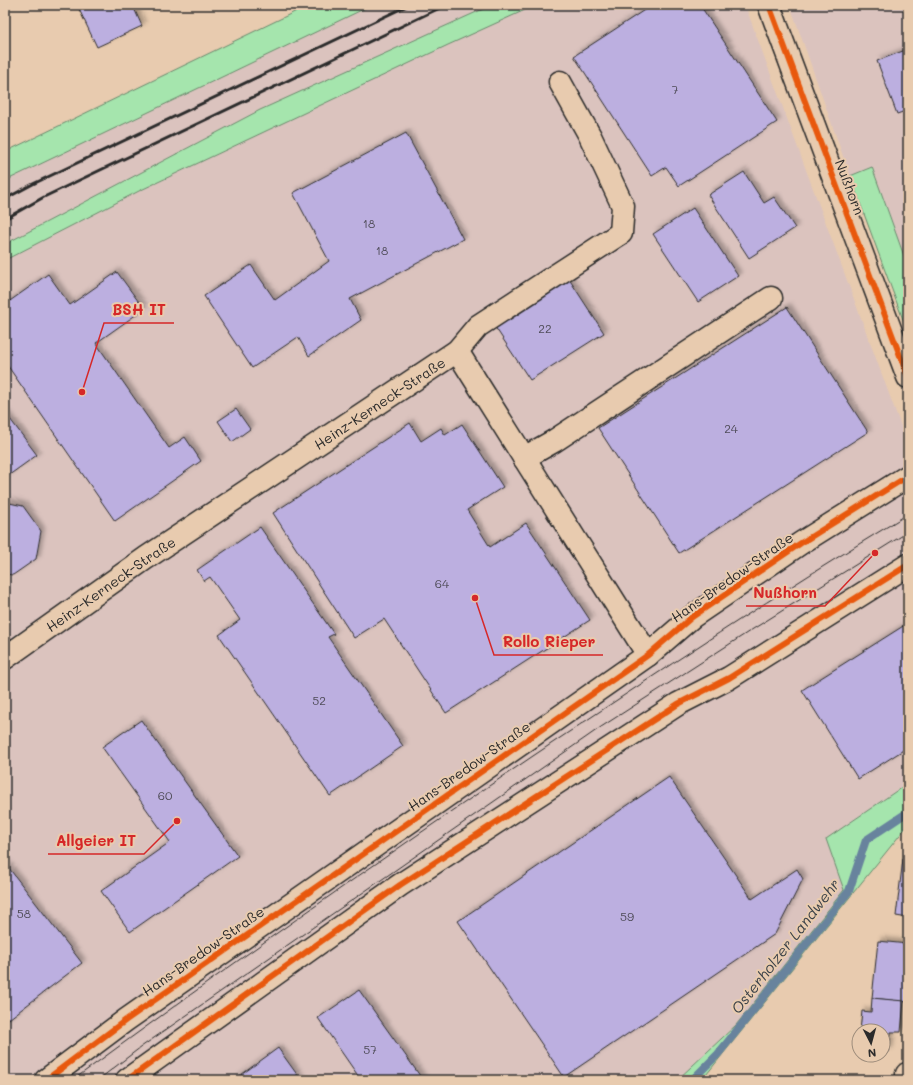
<svg xmlns="http://www.w3.org/2000/svg" width="913" height="1085" font-family="Mali,sans-serif">
	<style>
		.built { fill: #dbc3be }
		.green { fill: #a5e5ad; stroke: #68886c }
		.lines { fill: none; stroke-linecap: round; stroke-linejoin: round }
		.stream { stroke: #67839d; stroke-width: 8 }
		.building { fill: #bcafe0; stroke: #2b2b2b; filter: url(#shadow) }
		.minor-casing { stroke: #2b2b2b; stroke-width: 25 }
		.minor { stroke: #e8cbaf; stroke-width: 22 }
		.tram { stroke: #2b2b2b; stroke-width: 1 }
		.rail { stroke: #2b2b2b; stroke-width: 3 }
		.cycleway-casing { stroke: #e8cbaf; stroke-width: 8 }
		.cycleway { stroke: #e8590c; stroke-width: 6 }
		.labels { text-anchor: middle; dominant-baseline: central; stroke-width: 4; stroke-linejoin: round; paint-order: stroke }
		.number-label { font-size: 12px; fill: #4f4c58 }
		.street-label { font-size: 14px; fill: #2b2b2b; stroke: #e8cbaf }
		.water-label { font-size: 15px; font-style: italic; fill: #3a4148; stroke: #e8cbaf }
		.leader { fill: none; stroke: #d62828; stroke-width: 1.5 }
		.callout-dot { fill: #d62828; stroke: #e8cbaf; stroke-width: 1.5 }
		.callout-label { font-size: 15px; text-anchor: middle; font-weight: bold; fill: #d62828; stroke: #e8cbaf; stroke-width: 4; stroke-linejoin: round; paint-order: stroke }
	</style>
	<defs>
		<filter id="shadow"><feDropShadow dx="3.5" dy="-3.5" stdDeviation="2" flood-color="#0004"/></filter>
	</defs>
	<rect width="100%" height="100%" fill="#e8cbaf"/>
	<filter id="ink" filterUnits="userSpaceOnUse"><feTurbulence type="fractalNoise" baseFrequency=".025" numOctaves="2"/><feDisplacementMap in="SourceGraphic" scale="8" xChannelSelector="R" yChannelSelector="G"/><feConvolveMatrix kernelMatrix="1 2 1 2 8 2 1 2 1" color-interpolation-filters="sRGB"/></filter>
	<g filter="url(#ink)">
		<!-- built -->
		<g class="built">
			<path d="M372,5H492L260,110L5,244V181Z"/>
			<path d="M536,5H745L908,445V783L826,839L844,890L736,1025L677,1080H5V260L139,191L448,45Z"/>
			<path d="M790,5H908V267L872,167L850,176Z"/>
		</g>
		<!-- green -->
		<g class="green">
			<path d="M309,5H372L5,181V152Z"/>
			<path d="M492,5H536L448,45L139,191L5,260V244L260,110Z"/>
			<path d="M872,167L908,267V333L850,176Z"/>
			<path d="M908,783V825L702,1080H677L736,1025L844,890L826,839Z"/>
		</g>
		<g class="lines">
			<!-- stream -->
			<path class="stream" d="M692,1080L718,1054L849,891L866,840L908,812"/>
		</g>
		<!-- building -->
		<g class="building">
			<path d="M77,5H136L133,6L142,26L97,47Z"/>
			<path d="M652,5H700L777,122L679,186L666,167L652,176L574,56Z"/>
			<path d="M908,49V110L897,114L877,61Z"/>
			<path d="M406,133L463,239L350,299L361,320L309,356L298,337L252,368L204,296L251,265L275,300L329,261L293,193Z"/>
			<path d="M744,172L764,203L774,197L795,228L749,258L708,195Z"/>
			<path d="M693,208L738,276L698,302L653,234Z"/>
			<path d="M117,272L144,309L96,343L169,448L185,437L201,461L115,521L5,362V300L7,303L48,274L70,305Z"/>
			<path d="M569,279L604,333L530,380L495,327Z"/>
			<path d="M787,307L868,432L679,553L598,428Z"/>
			<path d="M236,409L250,429L232,442L218,421Z"/>
			<path d="M7,415L37,455L5,478V417Z"/>
			<path d="M410,423L421,441L441,428L445,435L462,424L503,487L467,510L490,547L526,523L590,620L446,713L384,619L354,638L273,513Z"/>
			<path d="M5,502L23,506L41,531L36,559L13,575L5,574Z"/>
			<path d="M260,527L334,634L328,637L403,746L330,796L219,635L240,620L210,577L204,581L197,570Z"/>
			<path d="M908,623V747L858,779L802,690Z"/>
			<path d="M141,720L238,856L130,932L101,891L170,842L102,747Z"/>
			<path d="M669,777L752,899L797,869L803,879L775,934L564,1077L458,921Z"/>
			<path d="M903,859H908V918L896,916Z"/>
			<path d="M5,863L82,963L5,1022Z"/>
			<path d="M878,941L908,944V1002L872,998Z"/>
			<path d="M359,990L423,1080H361L318,1018Z"/>
			<path d="M872,998L904,1001L901,1032H891L889,1051H883V1031H860L862,1011L871,1012Z"/>
			<path d="M278,1048L301,1080H234Z"/>
		</g>
		<g class="lines">
			<defs>
				<g id="minor">
					<path d="M769,5L908,377"/>
					<path d="M457,351L648,655"/>
					<path d="M524,458L554,441L771,298"/>
					<path id="s1" d="M5,658L146,558L457,351L478,326L621,233L623,206L590,136L560,82"/>
					<path d="M907,1074H908"/>
					<path d="M46,1080L126,1020L648,655L692,617L801,543L908,476"/>
					<path d="M127,1080L400,885L678,704L729,678L908,565"/>
				</g>
			</defs>
			<!-- minor casing -->
			<use href="#minor" class="minor-casing"/>
			<!-- minor -->
			<use href="#minor" class="minor"/>
			<!-- tram -->
			<g class="tram">
				<path d="M73,1080C224,969 378,861 533,756C657,673 781,591 908,514"/>
				<path d="M98,1080L141,1047L601,727L753,629L908,532"/>
			</g>
			<!-- rail -->
			<g class="rail">
				<path d="M5,199L33,184L409,5"/>
				<path d="M5,219L44,197L446,5"/>
			</g>
			<defs>
				<g id="cycleway">
					<path d="M769,5L908,377"/>
					<path d="M46,1080L126,1020L648,655L692,617L801,543L908,476"/>
					<path d="M127,1080L400,885L678,704L729,678L908,565"/>
				</g>
			</defs>
			<!-- cycleway casing -->
			<use href="#cycleway" class="cycleway-casing"/>
			<!-- cycleway -->
			<use href="#cycleway" class="cycleway"/>
		</g>
	</g>
	<g class="labels">
		<!-- number labels -->
		<g class="number-label">
			<text x="675" y="89">7</text>
			<text x="369" y="223">18</text>
			<text x="382" y="250">18</text>
			<text x="545" y="328">22</text>
			<text x="731" y="428">24</text>
			<text x="442" y="583">64</text>
			<text x="319" y="700">52</text>
			<text x="165" y="795">60</text>
			<text x="24" y="913">58</text>
			<text x="627" y="916">59</text>
			<text x="370" y="1049">57</text>
		</g>
		<!-- street labels -->
		<g class="street-label">
			<text transform="translate(850 187) rotate(69)">Nußhorn</text>
			<text stroke="none"><textPath href="#s1" startOffset="453">Heinz-Kerneck-Straße</textPath></text>
			<text transform="translate(732 577) rotate(-35)">Hans-Bredow-Straße</text>
			<text stroke="none"><textPath href="#s1" startOffset="129">Heinz-Kerneck-Straße</textPath></text>
			<text transform="translate(469 766) rotate(-35)">Hans-Bredow-Straße</text>
			<text transform="translate(203 951) rotate(-35)">Hans-Bredow-Straße</text>
		</g>
		<!-- water labels -->
		<g class="water-label">
			<text transform="translate(785 946) rotate(-52)">Osterholzer Landwehr</text>
		</g>
	</g>
	<!-- callouts -->
	<path class="leader" d="M82 392L104 323H174M875 553L825 606H746M475 598L494 655H603M177 821L144 854H48"/>
	<g class="callout-dot">
		<circle cx="82" cy="392" r="4"/>
		<circle cx="875" cy="553" r="4"/>
		<circle cx="475" cy="598" r="4"/>
		<circle cx="177" cy="821" r="4"/>
	</g>
	<g class="callout-label">
		<text x="139" y="315">BSH IT</text>
		<text x="785" y="598">Nußhorn</text>
		<text x="549" y="647">Rollo Rieper</text>
		<text x="96" y="846">Allgeier IT</text>
	</g>
	<!-- margin -->
	<rect width="913" height="1085" fill="none" stroke="#e8cbaf" stroke-width="20"/>
	<rect x="10" y="10" width="893" height="1065" fill="none" stroke="#2b2b2b" stroke-width="1.5" filter="url(#ink)"/>
	<!-- north arrow -->
	<g transform="translate(871 1043) rotate(174)"><circle r="19" fill="#e8cbaf" stroke="#9c8b7a"/>
	<path d="M0-3L7 15L0 10L-7 15Z" fill="#2b2b2b"/>
	<text y="-6" font-size="11" font-weight="bold" text-anchor="middle" fill="#2b2b2b">N</text>
	</g>
</svg>
